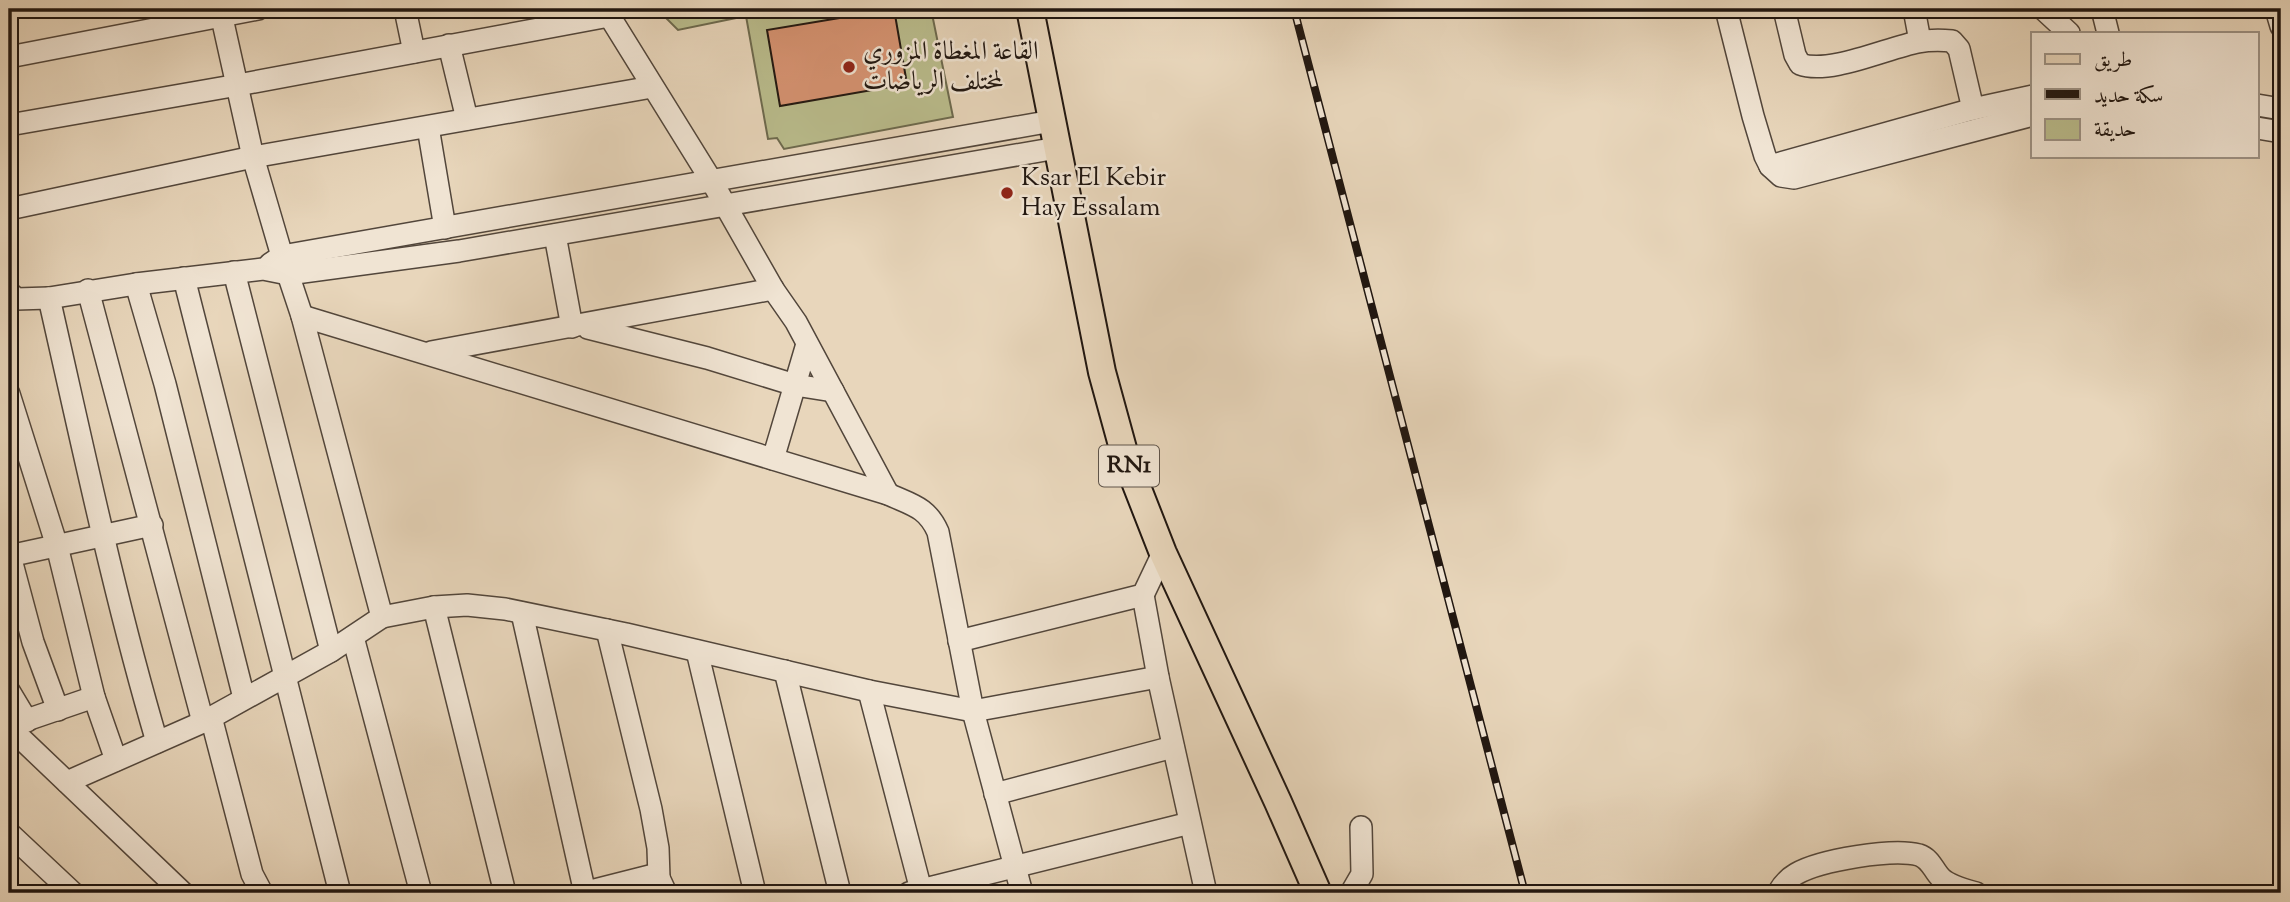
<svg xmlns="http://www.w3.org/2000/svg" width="2290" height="902" font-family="'Sorts Mill Goudy',Amiri,serif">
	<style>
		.green { fill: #babd8d; stroke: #6d6a4e; stroke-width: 2 }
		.building { fill: #d79372; stroke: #201610; stroke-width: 2 }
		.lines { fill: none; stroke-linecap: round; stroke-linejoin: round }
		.minor-casing { stroke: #52463b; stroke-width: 24 }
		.major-casing { stroke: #201610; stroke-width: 30 }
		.minor { stroke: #f0e4d3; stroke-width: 21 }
		.major { stroke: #e8d6bb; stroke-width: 26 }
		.rail-casing { stroke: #201610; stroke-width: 8 }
		.rail { stroke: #f0e4d3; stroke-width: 5; stroke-dasharray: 16; stroke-linecap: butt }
		.poi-dot { fill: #8f2418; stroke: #f0e4d3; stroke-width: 2.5 }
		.labels { text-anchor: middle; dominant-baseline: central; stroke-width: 5; stroke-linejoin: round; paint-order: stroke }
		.shield { fill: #f0e4d3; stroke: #5e544a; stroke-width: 2 }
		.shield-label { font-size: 24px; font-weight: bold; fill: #201610 }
		.poi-label { font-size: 26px; fill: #201610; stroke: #f0e4d3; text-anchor: start }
	</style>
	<rect width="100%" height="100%" fill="#e8d6bb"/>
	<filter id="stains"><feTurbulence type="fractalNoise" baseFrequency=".00286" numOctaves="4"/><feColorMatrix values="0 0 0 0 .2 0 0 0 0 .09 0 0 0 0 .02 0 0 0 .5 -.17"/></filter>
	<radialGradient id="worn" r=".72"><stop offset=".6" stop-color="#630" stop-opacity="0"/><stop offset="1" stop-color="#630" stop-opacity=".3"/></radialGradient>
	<!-- green -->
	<path class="green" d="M657,9H931L953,117L784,149L777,138L768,139L746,16L678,30Z"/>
	<!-- building -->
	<path class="building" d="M894,9L907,84L780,106L767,30Z"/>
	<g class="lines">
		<defs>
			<g id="minor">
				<path d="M220,9L253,157L282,256L302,316L382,617L434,607L467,605L505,609L626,634L869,691L973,711L1158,677"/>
				<path d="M405,9L414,52"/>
				<path d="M605,9L711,180L773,289L796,322L888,494"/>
				<path d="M1726,9L1753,116L1765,156L1770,166L1781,176L1794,178L2033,115"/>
				<path d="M1784,9L1795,55L1800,64C1829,75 1887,48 1918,42C1929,40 1941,40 1952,41L1959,49L1973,109"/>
				<path d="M1914,9L1920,41"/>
				<path d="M2043,9L2069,33"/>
				<path d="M2102,9L2108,33"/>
				<path d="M2276,9L2281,26"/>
				<path d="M449,45L467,119"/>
				<path d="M9,57L258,9"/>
				<path d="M2257,105L2281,109"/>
				<path d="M9,125L238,85L609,16"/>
				<path d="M428,127L445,228"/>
				<path d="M2257,128L2281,132"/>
				<path d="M1770,166L1973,109L2033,96"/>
				<path d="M9,209L253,157L652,87"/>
				<path d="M555,235L572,327"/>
				<path d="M270,264L282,256L1052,121"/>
				<path d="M234,272L331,651"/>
				<path d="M184,278L340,893"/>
				<path d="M136,284L165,384L244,698"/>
				<path d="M88,290L203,722"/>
				<path d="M9,292L16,299L49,298L136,284L263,269L288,274L459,251L1057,148"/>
				<path d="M49,298C83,447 114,596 157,742"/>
				<path d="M302,316L888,494C912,505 927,507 938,532L973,711L1022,893"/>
				<path d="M588,328L707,358L795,385L833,391"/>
				<path d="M431,352L773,289"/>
				<path d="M9,394L57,546L94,697L116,760"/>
				<path d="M773,459L807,344"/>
				<path d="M9,552L33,642L58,710"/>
				<path d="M9,556L152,525"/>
				<path d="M1143,595L1158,677L1206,893"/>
				<path d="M434,607L505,893"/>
				<path d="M522,613L585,893"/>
				<path d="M607,630L651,809L658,848L659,878"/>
				<path d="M353,637L421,893"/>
				<path d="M959,641L1143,595L1163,553"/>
				<path d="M697,651L755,893"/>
				<path d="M785,671L840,893"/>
				<path d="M9,691L27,721"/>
				<path d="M869,691L921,890"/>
				<path d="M211,717L252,874L262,893"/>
				<path d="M9,726L94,697"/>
				<path d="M9,727L183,893"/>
				<path d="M67,782L203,722L331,651L382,617"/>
				<path d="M995,794L1173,747"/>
				<path d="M9,833L73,893"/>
				<path d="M583,893L650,876L659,878L666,893"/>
				<path d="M909,893L1190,823"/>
				<path d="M1351,893L1362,874L1361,827"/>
				<path d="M1778,893C1782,886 1789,878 1796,874C1820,860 1893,848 1919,855C1931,859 1933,870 1941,878C1949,886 1965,890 1976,893"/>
			</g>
			<path id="major" d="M1030,9L1102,372L1125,456L1163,553L1278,802L1318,893"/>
		</defs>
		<!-- minor casing -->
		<use href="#minor" class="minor-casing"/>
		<!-- major casing -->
		<use href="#major" class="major-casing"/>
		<!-- minor -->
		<use href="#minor" class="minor"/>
		<!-- major -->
		<use href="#major" class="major"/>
		<defs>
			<path id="rail" d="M1294,9L1525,893"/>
		</defs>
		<!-- rail casing -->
		<use href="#rail" class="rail-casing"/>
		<!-- rail -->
		<use href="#rail" class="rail"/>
	</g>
	<!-- markers -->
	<g class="poi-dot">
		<circle cx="849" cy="67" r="7"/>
		<circle cx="1007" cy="193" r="7"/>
	</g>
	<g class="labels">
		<!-- shield labels -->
		<rect class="shield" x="1099" y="445.5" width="60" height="41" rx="5"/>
		<g class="shield-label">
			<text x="1129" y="466">RN1</text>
		</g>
		<!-- poi labels -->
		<g class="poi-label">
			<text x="863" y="52">القاعة المغطاة المزوري<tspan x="863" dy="30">لمختلف الرياضات</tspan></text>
			<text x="1021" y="178">Ksar El Kebir<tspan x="1021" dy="30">Hay Essalam</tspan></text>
		</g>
	</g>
	<!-- margin -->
	<rect width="2290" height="902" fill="none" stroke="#e8d6bb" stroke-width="35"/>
	<rect x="10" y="10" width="2269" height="881" fill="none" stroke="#201610" stroke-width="3.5"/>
	<rect x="18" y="18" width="2255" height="867" fill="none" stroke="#201610" stroke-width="2"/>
	<!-- legend -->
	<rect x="2031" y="32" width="228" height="126" fill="#f0e4d3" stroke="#9d9285" stroke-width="2"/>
	<rect x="2045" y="54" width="35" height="10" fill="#e8d6bb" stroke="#9d9285" stroke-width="2"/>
	<text x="2094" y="66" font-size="21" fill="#201610">طريق</text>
	<rect x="2045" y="89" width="35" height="10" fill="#201610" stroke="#9d9285" stroke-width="2"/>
	<text x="2094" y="102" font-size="21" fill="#201610">سكة حديد</text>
	<rect x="2045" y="119" width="35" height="21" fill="#babd8d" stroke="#9d9285" stroke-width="2"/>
	<text x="2094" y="136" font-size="21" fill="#201610">حديقة</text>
	<rect width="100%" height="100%" filter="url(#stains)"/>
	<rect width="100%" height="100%" fill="url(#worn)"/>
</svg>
